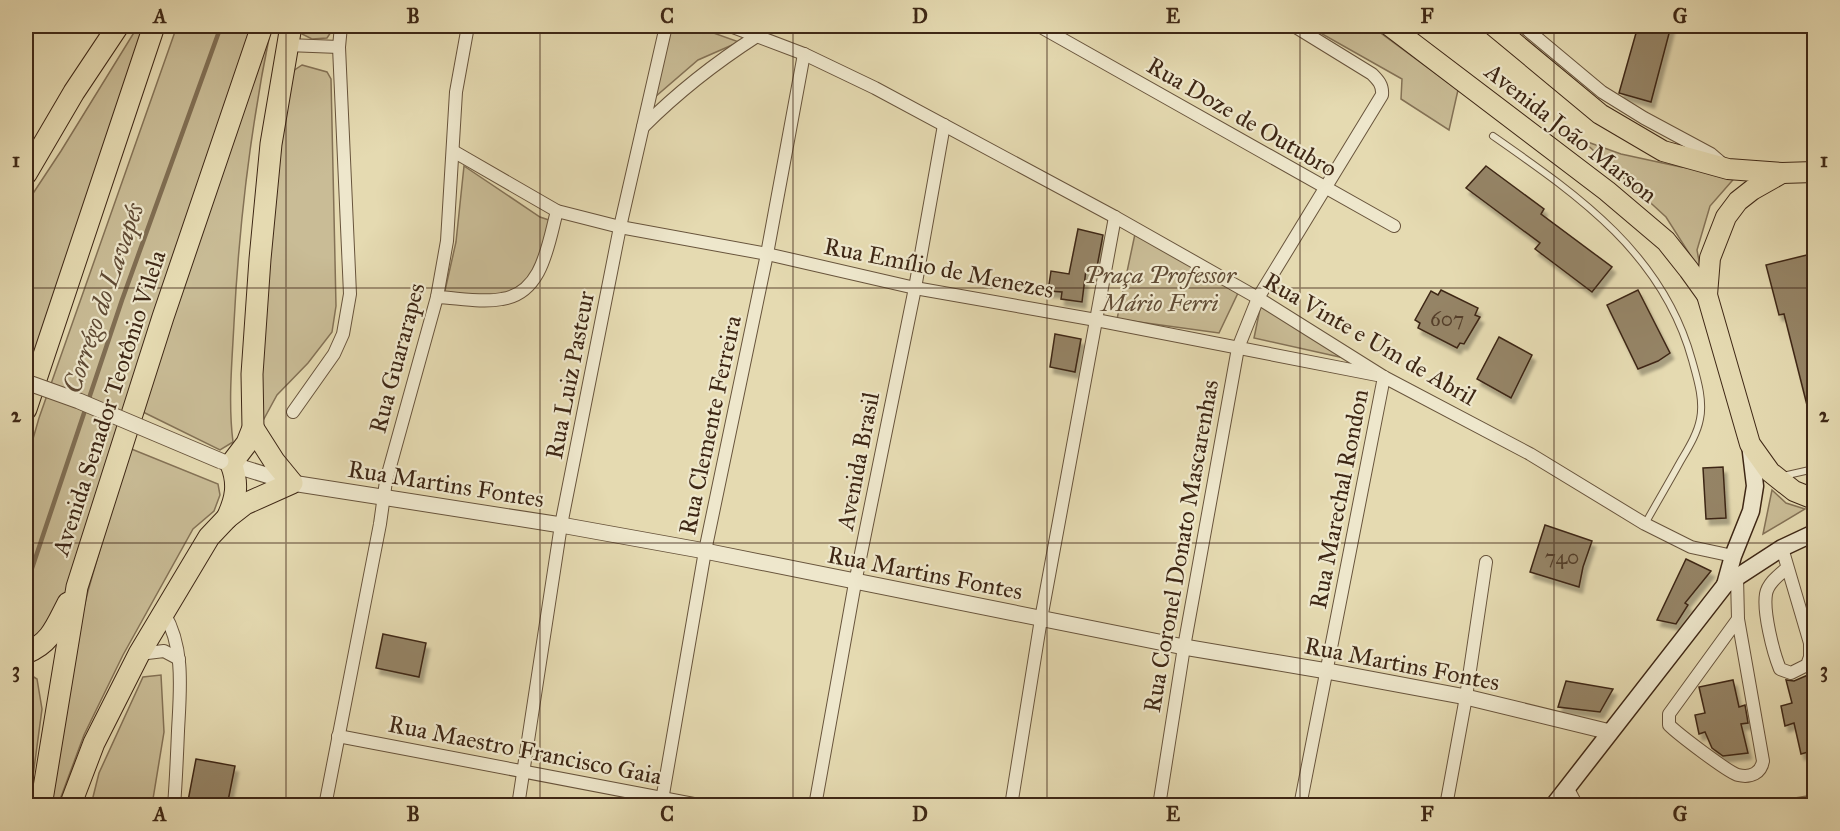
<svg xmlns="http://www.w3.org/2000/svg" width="1840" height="831" font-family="'IM FELL Great Primer',serif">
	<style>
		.green { fill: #c9bc96; stroke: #847256; stroke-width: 1.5 }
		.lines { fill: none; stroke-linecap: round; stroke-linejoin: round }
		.stream { stroke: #806e53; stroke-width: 4.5 }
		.building { fill: #958466; stroke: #3e2715; stroke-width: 1.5; filter: url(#shadow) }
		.service-casing { stroke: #68543c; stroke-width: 8 }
		.minor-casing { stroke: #68543c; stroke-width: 14 }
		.tertiary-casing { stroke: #68543c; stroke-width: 17 }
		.secondary-casing { stroke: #3e2715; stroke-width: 19 }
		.primary-casing { stroke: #3e2715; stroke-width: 22 }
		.trunk-casing { stroke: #3e2715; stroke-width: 23 }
		.service { stroke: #eee7cc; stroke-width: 6 }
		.minor { stroke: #eee7cc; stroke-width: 12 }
		.tertiary { stroke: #eee7cc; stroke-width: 15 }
		.secondary { stroke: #eee7cc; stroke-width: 16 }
		.primary { stroke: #e5dab1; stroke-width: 20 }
		.trunk { stroke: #e5dab1; stroke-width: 21 }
		.tertiary-bridge-casing { stroke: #68543c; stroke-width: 17; stroke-linecap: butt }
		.tertiary-bridge { stroke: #eee7cc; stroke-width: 15 }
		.grid { fill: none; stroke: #3e2715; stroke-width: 1.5; stroke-opacity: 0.55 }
		.labels { text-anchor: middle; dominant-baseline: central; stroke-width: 4.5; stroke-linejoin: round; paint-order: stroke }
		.number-label { font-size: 21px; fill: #543e29 }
		.street-label { font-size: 24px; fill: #3e2715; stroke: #eee7cc }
		.park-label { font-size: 24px; font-style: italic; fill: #614c35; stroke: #eee7cc }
		.water-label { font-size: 26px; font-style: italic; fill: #5f4a34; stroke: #eee7cc }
		.neatline { fill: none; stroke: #3e2715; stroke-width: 2 }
		.grid-label { font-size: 20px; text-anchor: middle; font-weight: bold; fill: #3e2715 }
	</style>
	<defs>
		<filter id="shadow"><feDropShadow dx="3.5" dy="6" stdDeviation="1.5" flood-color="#0004"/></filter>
	</defs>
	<rect width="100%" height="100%" fill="#e5dab1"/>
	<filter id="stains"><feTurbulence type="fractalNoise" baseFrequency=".00333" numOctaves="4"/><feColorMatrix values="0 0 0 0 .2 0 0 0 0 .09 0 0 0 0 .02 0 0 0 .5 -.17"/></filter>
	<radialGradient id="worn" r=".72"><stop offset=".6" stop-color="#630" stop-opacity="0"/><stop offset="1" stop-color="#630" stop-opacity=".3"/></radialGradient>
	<!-- green -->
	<g class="green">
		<path d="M138,26H151L31,366L26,364V204L61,151Z"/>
		<path d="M177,26H257L48,652L29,634H26V463L39,418Z"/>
		<path d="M301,26H333V29L327,38L312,39L302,34Z"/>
		<path d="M670,26H694L739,42L698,60L655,97Z"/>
		<path d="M1308,26H1371L1458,90L1449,130L1401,99L1402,79Z"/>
		<path d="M271,28C251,125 239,224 234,323C232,363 228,402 233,442L220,450L139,410Z"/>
		<path d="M302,65L327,72L331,79L336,306L332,332L308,363L277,395L259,428V358L287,89L293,71Z"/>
		<path d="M1582,140L1621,154L1681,167L1738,174L1710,206L1697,250L1701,272L1666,217Z"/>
		<path d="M464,166L540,217L549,220C546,235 544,253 539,266C521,306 480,296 444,295L456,242Z"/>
		<path d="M1135,234L1238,293L1219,333L1117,319Z"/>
		<path d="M1261,304L1344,358L1254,338Z"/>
		<path d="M129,448L218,484L220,495L214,511L193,529L123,655L84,735L58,805L50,806L66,680L88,591Z"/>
		<path d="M1772,490L1786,503L1805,509L1763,534Z"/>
		<path d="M26,672L37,679L42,709L29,806L26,805Z"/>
		<path d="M161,675L164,732L152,805H91L99,773L143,677Z"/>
		<path d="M1814,795V805H1753L1758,804Z"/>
	</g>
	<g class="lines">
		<!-- stream -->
		<path class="stream" d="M26,586L122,300L221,26"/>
	</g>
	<!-- building -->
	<g class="building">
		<path d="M1638,26H1671L1651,102L1619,93Z"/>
		<path d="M1486,166L1544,209L1541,214L1612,267L1592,292L1535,249L1540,243L1466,188Z"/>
		<path d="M1078,229L1103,235L1096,272L1086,270L1082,302L1061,299L1062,292L1048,291L1051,271L1069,274Z"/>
		<path d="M1815,253V416L1810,417L1784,314L1779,315L1766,265Z"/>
		<path d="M1441,290L1478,308L1475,315L1480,317L1464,344L1460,343L1457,348L1418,328L1420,323L1415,320L1431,291L1438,295Z"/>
		<path d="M1638,290L1670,353L1658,361L1638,369L1607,305Z"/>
		<path d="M1055,334L1081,339L1075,372L1050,367Z"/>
		<path d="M1499,337L1532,355L1511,398L1477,379Z"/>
		<path d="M1723,467L1726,518L1706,519L1703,468Z"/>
		<path d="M1545,525L1592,541L1583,567L1579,587L1530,572Z"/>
		<path d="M1686,559L1711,571L1685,603L1688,605L1676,624L1657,620Z"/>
		<path d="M383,634L426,643L419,677L376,668Z"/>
		<path d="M1815,672V750L1801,754L1794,723L1785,726L1781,706L1792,703L1786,680L1794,681Z"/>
		<path d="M1733,680L1739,707L1745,705L1748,723L1741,724L1748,753L1723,756L1712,748L1705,732L1699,734L1695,715L1705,713L1699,687Z"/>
		<path d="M1566,681L1613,689L1600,712L1558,707Z"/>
		<path d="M196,759L235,766L227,806H187Z"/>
	</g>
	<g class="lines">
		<defs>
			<g id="service">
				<path d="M1493,136C1579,196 1663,254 1692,360C1697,378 1704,400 1700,419C1697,435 1687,450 1679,464C1668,484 1656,504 1645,524"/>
				<path d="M1783,476L1814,469"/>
			</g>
			<g id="minor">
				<path d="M730,26L804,54L875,88L1115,217L1258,298L1384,377L1530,454L1645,524L1691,547L1733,556"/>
				<path d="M1039,26L1394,226"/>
				<path d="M1523,26L1602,92L1644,118L1711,154L1725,166"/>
				<path d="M287,45L339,47"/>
				<path d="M643,127C678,92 715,63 757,36"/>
				<path d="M453,151L557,211L620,227L767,254L915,288L1096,320L1377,375"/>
				<path d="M437,297C458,298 482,303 502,299C543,293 548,244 557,211"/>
				<path d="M293,412L334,354L343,334L350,294L339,47L341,26"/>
				<path d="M1782,548L1810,643V657L1807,665L1791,673L1780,669C1773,652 1763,612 1766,594C1768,583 1779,575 1787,568"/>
				<path d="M1737,577L1738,619L1763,761C1761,773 1751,778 1738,775C1729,773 1678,734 1669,725V714L1738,619"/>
				<path d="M164,613C185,648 180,691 178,731C177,756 176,781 174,806"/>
				<path d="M139,654L164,651L179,659"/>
				<path d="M338,736L704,806"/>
				<path d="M1567,787L1577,806"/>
				<path d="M325,806L380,524L386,481L437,297L447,241L456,92L468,26"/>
				<path d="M518,806L561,525L620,227L666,26"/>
				<path d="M661,806L705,551L767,254L804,54"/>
				<path d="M815,806L855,583L915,288L944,125"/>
				<path d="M1011,806L1041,619L1115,217"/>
				<path d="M1159,806L1184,647L1238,348L1258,298L1382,95C1383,85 1378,80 1372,74L1294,26"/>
				<path d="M1300,806L1384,377"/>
				<path d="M1446,806L1466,697L1486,562"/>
			</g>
			<path id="tertiary" d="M224,462L292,483L561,525L705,551L1184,647L1327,671L1466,697L1610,732"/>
			<g id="secondary">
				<path d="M1725,585L1733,556L1751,511L1755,486L1750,444"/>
				<path d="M1553,806L1725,585L1782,548L1814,533"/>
			</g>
			<g id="primary">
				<path d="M1390,26L1607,191L1666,241L1689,270L1707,295"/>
				<path d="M1494,26L1600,114L1663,151L1728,169L1782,173L1814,172"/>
				<path d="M1782,173L1752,190L1738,201L1726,217L1710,258L1707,295L1750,444L1770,472L1794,491L1814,499"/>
			</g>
			<g id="trunk">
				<path d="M26,174L74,92L118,26"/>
				<path d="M26,409L154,26"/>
				<path d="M227,518C236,499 239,484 231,464L247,443L253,428L252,374L260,259L271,144L291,26"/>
				<path d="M26,653C51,643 56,626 68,603"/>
				<path d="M41,806L77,587L163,317L262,26"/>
				<path d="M70,806L94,743L139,654L209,537L227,518L245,504L292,483L274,461L253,428"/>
			</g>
		</defs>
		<!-- service casing -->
		<use href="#service" class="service-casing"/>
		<!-- minor casing -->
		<use href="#minor" class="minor-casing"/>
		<!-- tertiary casing -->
		<use href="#tertiary" class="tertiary-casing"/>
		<!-- secondary casing -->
		<use href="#secondary" class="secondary-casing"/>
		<!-- primary casing -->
		<use href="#primary" class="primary-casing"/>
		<!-- trunk casing -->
		<use href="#trunk" class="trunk-casing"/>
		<!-- service -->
		<use href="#service" class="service"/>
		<!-- minor -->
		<use href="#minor" class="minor"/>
		<!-- tertiary -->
		<use href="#tertiary" class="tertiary"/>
		<!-- secondary -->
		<use href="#secondary" class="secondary"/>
		<!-- primary -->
		<use href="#primary" class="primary"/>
		<!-- trunk -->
		<use href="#trunk" class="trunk"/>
		<defs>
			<path id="tertiary-bridge" d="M26,382L79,401L221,461"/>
		</defs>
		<!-- tertiary-bridge casing -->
		<use href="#tertiary-bridge" class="tertiary-bridge-casing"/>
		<!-- tertiary-bridge -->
		<use href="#tertiary-bridge" class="tertiary-bridge"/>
	</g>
	<!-- grid -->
	<path class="grid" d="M286,26V806M540,26V806M793,26V806M1047,26V806M1300,26V806M1554,26V806M26,288H1814M26,543H1814"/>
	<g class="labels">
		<!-- number labels -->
		<g class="number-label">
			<text x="1447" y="319">607</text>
			<text x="1562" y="557">740</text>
		</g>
		<!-- street labels -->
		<g class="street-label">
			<text transform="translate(1242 117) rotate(30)">Rua Doze de Outubro</text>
			<text transform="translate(1571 133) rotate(38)">Avenida João Marson</text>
			<text transform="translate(939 268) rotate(11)">Rua Emílio de Menezes</text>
			<text transform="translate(1370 339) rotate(30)">Rua Vinte e Um de Abril</text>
			<text transform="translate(397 358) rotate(-75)">Rua Guararapes</text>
			<text transform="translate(570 375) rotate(-79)">Rua Luiz Pasteur</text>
			<text transform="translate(109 403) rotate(-72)">Avenida Senador Teotônio Vilela</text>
			<text transform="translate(710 425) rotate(-78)">Rua Clemente Ferreira</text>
			<text transform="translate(858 461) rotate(-79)">Avenida Brasil</text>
			<text transform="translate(446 484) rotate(9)">Rua Martins Fontes</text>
			<text transform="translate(1339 499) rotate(-79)">Rua Marechal Rondon</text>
			<text transform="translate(1181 546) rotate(-80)">Rua Coronel Donato Mascarenhas</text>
			<text transform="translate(925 573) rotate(11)">Rua Martins Fontes</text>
			<text transform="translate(1402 664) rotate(11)">Rua Martins Fontes</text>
			<text transform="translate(525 750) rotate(11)">Rua Maestro Francisco Gaia</text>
		</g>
		<!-- park labels -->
		<g class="park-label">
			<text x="1160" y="275">Praça Professor<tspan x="1160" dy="28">Mário Ferri</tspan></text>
		</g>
		<!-- water labels -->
		<g class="water-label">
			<text transform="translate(103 298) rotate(-71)">Corrégo do Lavapés</text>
		</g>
	</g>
	<!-- margin -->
	<rect width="1840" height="831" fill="none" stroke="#e5dab1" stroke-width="66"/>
	<rect x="33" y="33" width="1774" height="765" class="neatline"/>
	<g class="grid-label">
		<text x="160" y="23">A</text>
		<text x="413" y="23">B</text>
		<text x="667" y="23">C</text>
		<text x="920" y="23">D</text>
		<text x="1173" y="23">E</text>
		<text x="1427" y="23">F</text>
		<text x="1680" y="23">G</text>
		<text x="16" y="167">1</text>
		<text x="1824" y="167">1</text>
		<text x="16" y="422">2</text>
		<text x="1824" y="422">2</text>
		<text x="16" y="677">3</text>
		<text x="1824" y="677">3</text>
		<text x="160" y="821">A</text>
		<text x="413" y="821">B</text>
		<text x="667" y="821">C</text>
		<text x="920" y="821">D</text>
		<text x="1173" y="821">E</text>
		<text x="1427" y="821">F</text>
		<text x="1680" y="821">G</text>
	</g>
	<rect width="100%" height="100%" filter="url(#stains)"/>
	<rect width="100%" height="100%" fill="url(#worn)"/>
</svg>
